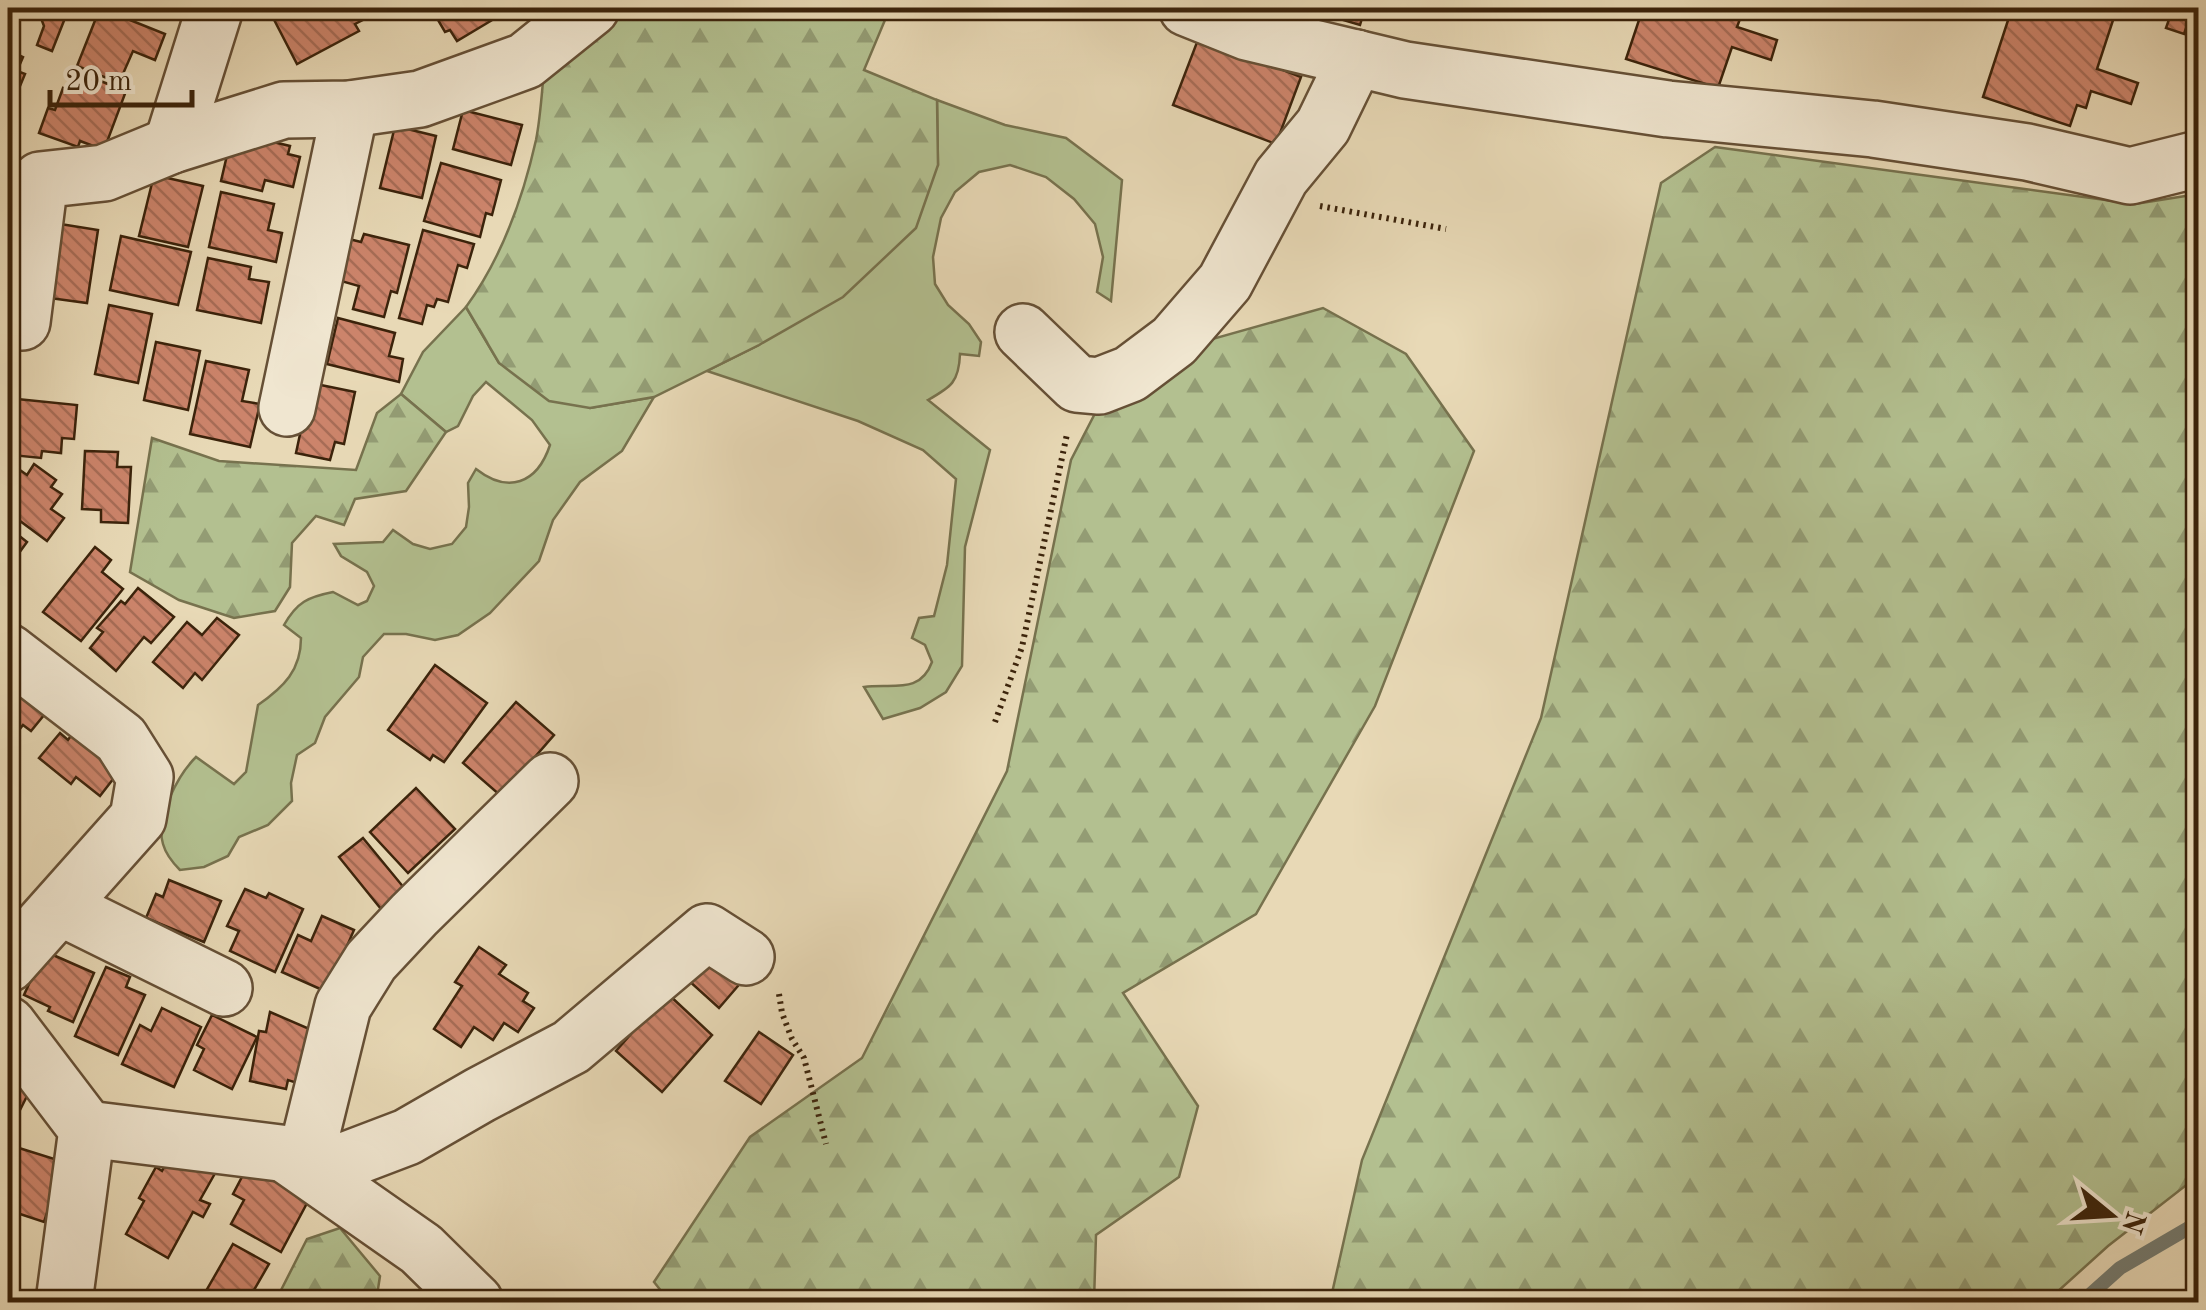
<svg xmlns="http://www.w3.org/2000/svg" width="2206" height="1310" font-family="'Old Standard TT',serif">
	<style>
		.grass { fill: #b3c090; stroke: #77724e; stroke-width: 2.5 }
		.forest { fill: url(#forest-firs); stroke: #77724e; stroke-width: 2.5 }
		.lines { fill: none; stroke-linecap: round; stroke-linejoin: round }
		.stream { stroke: #747c72; stroke-width: 14 }
		.building { fill: url(#building-back-hatch); stroke: #3b230b; stroke-width: 2.5 }
		.minor-casing { stroke: #665036; stroke-width: 60 }
		.path { stroke: #3b230b; stroke-width: 6; stroke-dasharray: 2.5 5; stroke-linecap: butt }
		.minor { stroke: #f0e6d0; stroke-width: 55 }
	</style>
	<defs>
		<pattern id="forest-firs" width="22" height="20" patternUnits="userSpaceOnUse" patternTransform="scale(2.5)"><rect width="22" height="20" fill="#b3c090"/><path d="M5 1l3.5 6h-7zM16 11l3.5 6h-7z" fill="#939c74"/></pattern>
		<pattern id="building-back-hatch" width="6" height="6" patternUnits="userSpaceOnUse" patternTransform="scale(2.5)"><rect width="6" height="6" fill="#cc846b"/><path d="M-1 5l2 2M0 0l6 6M5-1l2 2" fill="none" stroke="#a76c56"/></pattern>
	</defs>
	<rect width="100%" height="100%" fill="#e8d9b6"/>
	<filter id="stains"><feTurbulence type="fractalNoise" baseFrequency=".002" numOctaves="4"/><feColorMatrix values="0 0 0 0 .2 0 0 0 0 .09 0 0 0 0 .02 0 0 0 .5 -.17"/></filter>
	<radialGradient id="worn" r=".72"><stop offset=".6" stop-color="#630" stop-opacity="0"/><stop offset="1" stop-color="#630" stop-opacity=".3"/></radialGradient>
	<!-- grass -->
	<g class="grass">
		<path d="M937,100L1005,125L1066,138L1122,180L1111,301L1097,292L1103,257L1095,224L1074,199L1046,177L1010,165L979,172L955,192L941,218L933,257L935,284L948,305L969,324L981,342L979,356L960,354C959,382 951,387 928,400L990,450L965,547L962,666L946,692L920,708L883,719L864,687C892,683 920,695 932,662L925,645L912,638L919,618L934,616L947,565L956,479L923,450L858,421L707,371L759,345L938,165Z"/>
		<path d="M466,307L499,363L590,408L654,397L622,451L580,482L553,520L539,561L490,613L458,635L435,640L406,634H384L363,657L359,677L325,717L315,743L297,755L291,783L292,801L268,825L239,837L228,856L204,867L180,870C173,863 166,855 163,844C155,818 178,775 196,757L234,784L246,772L258,705C284,687 301,670 301,638L284,625C297,602 308,597 333,592L358,605L367,601L374,586L367,572L341,556L334,544L383,542L393,530L413,544L430,549L452,544L466,527L469,507L468,483L476,469C508,494 537,484 550,445L532,420L486,382L473,396L458,426L446,432L401,394L423,352Z"/>
	</g>
	<!-- forest -->
	<g class="forest">
		<path d="M611,8H890L864,70L937,100L938,165L916,228L843,297L759,345L654,397L590,408L549,401L499,363L466,307C501,259 523,198 536,140C541,115 542,87 545,61Z"/>
		<path d="M1715,147L2135,204L2198,194V1176L2108,1246L2046,1302H1330L1362,1160L1541,718L1661,183Z"/>
		<path d="M1323,308L1406,354L1474,451L1375,706L1256,914L1123,993L1198,1106L1179,1177L1096,1235L1094,1302H670L654,1282L750,1137L862,1058L1007,771L1071,460L1120,365Z"/>
		<path d="M401,394L446,432L406,491L355,499L344,525L316,516L292,543L290,587L275,611L234,618L179,600L130,572L152,438L219,461L356,470L377,413Z"/>
		<path d="M340,1228L380,1276L376,1302H275L307,1239Z"/>
	</g>
	<g class="lines">
		<!-- stream -->
		<path class="stream" d="M2082,1302L2120,1268L2192,1226L2198,1227"/>
	</g>
	<!-- building -->
	<g class="building">
		<path d="M37,8H69L52,51L37,45L44,26Z"/>
		<path d="M100,8L165,34L155,60L133,51L119,83L77,66Z"/>
		<path d="M268,8H387L355,24L359,31L297,64Z"/>
		<path d="M431,8H507L509,10L457,41L450,30L445,32Z"/>
		<path d="M1303,8H1365L1360,25Z"/>
		<path d="M1643,8H1744L1737,27L1777,40L1771,60L1732,47L1718,88L1626,59Z"/>
		<path d="M2012,8H2117L2097,69L2138,83L2131,104L2091,91L2086,108L2077,105L2070,126L1983,97Z"/>
		<path d="M2173,8H2193L2184,34L2166,28Z"/>
		<path d="M1199,37L1301,77L1276,144L1173,105Z"/>
		<path d="M8,50L23,57L17,71L25,74L13,103L8,100Z"/>
		<path d="M80,73L126,91L104,150L80,141L78,147L39,133L48,108L55,110L63,88L72,92Z"/>
		<path d="M463,110L522,125L511,165L453,149Z"/>
		<path d="M395,126L436,136L422,198L380,188Z"/>
		<path d="M240,134L290,146L288,154L300,157L293,187L265,180L262,191L221,181L231,138Z"/>
		<path d="M441,163L501,180L492,215L486,213L480,237L424,221Z"/>
		<path d="M154,175L203,186L188,247L139,236Z"/>
		<path d="M221,192L274,204L268,230L282,233L276,262L209,247Z"/>
		<path d="M54,223L98,230L87,303L42,297Z"/>
		<path d="M423,230L474,244L467,268L458,265L448,302L437,299L434,307L427,305L422,324L399,318Z"/>
		<path d="M364,234L409,245L397,293L391,291L384,317L353,309L359,286L334,279L345,238L361,242Z"/>
		<path d="M121,236L191,252L178,305L110,290Z"/>
		<path d="M208,258L251,267L249,279L269,282L261,323L197,310Z"/>
		<path d="M109,305L152,314L138,383L95,374Z"/>
		<path d="M338,318L395,333L389,356L403,359L399,382L327,364Z"/>
		<path d="M156,342L200,351L188,410L144,400Z"/>
		<path d="M206,361L249,370L242,401L260,404L250,447L190,434Z"/>
		<path d="M311,383L355,392L344,444L335,442L330,460L296,453Z"/>
		<path d="M17,399L77,405L74,439L62,438L61,453L42,451L41,458L11,455Z"/>
		<path d="M85,451L118,452L117,467H131L128,523L101,522V510L82,509Z"/>
		<path d="M34,464L56,480L51,487L62,494L51,509L64,518L47,541L8,512V481L17,468L27,475Z"/>
		<path d="M8,527L27,542L19,553L12,548L8,554Z"/>
		<path d="M95,547L111,560L102,572L123,589L81,641L43,612Z"/>
		<path d="M138,588L174,617L151,643L144,637L116,671L90,648L103,632L97,628L121,601L125,604Z"/>
		<path d="M217,618L239,635L202,680L195,673L183,688L153,662L187,622L202,635Z"/>
		<path d="M435,665L487,703L444,762L433,755L430,760L388,730Z"/>
		<path d="M8,677L49,709L31,731L23,725L8,744Z"/>
		<path d="M516,702L554,735L501,796L463,763Z"/>
		<path d="M80,723L117,774L100,796L76,777L71,784L39,758L60,733L68,740Z"/>
		<path d="M416,788L455,829L408,873L370,832Z"/>
		<path d="M363,838L405,889L381,909L339,857Z"/>
		<path d="M169,880L221,901L204,942L146,918L156,894L163,897Z"/>
		<path d="M245,889L266,898L269,893L303,909L275,972L230,951L239,931L227,926Z"/>
		<path d="M322,916L354,930L327,992L282,972L298,935L311,941Z"/>
		<path d="M702,943L744,979L719,1008L678,971Z"/>
		<path d="M479,947L506,965L499,974L528,993L523,1001L534,1008L518,1032L504,1023L493,1040L474,1027L461,1047L434,1029L462,986L455,982Z"/>
		<path d="M44,951L94,973L73,1022L48,1011L50,1007L24,995Z"/>
		<path d="M106,967L130,977L126,987L145,995L118,1055L75,1036Z"/>
		<path d="M667,993L712,1035L662,1092L616,1051Z"/>
		<path d="M162,1008L201,1027L174,1087L122,1064L140,1025L151,1031Z"/>
		<path d="M270,1012L321,1034L310,1087L288,1080L286,1089L250,1081L259,1031L266,1032Z"/>
		<path d="M212,1015L257,1037L232,1089L194,1070L204,1049L197,1045Z"/>
		<path d="M759,1032L793,1055L761,1104L725,1081Z"/>
		<path d="M8,1057L35,1080L14,1122L8,1118Z"/>
		<path d="M176,1145L218,1168L200,1200L210,1204L203,1217L193,1212L168,1258L126,1234L144,1201L139,1198L156,1167L162,1171Z"/>
		<path d="M19,1148L64,1162L44,1222L8,1210V1182Z"/>
		<path d="M253,1156L314,1190L281,1252L231,1224L244,1200L233,1194Z"/>
		<path d="M233,1244L269,1264L247,1302H226L206,1291Z"/>
	</g>
	<g class="lines">
		<defs>
			<g id="minor">
				<path d="M1187,8L1247,32L1405,70L1668,109L1873,129L2027,152L2130,176L2198,159"/>
				<path d="M172,145L215,8"/>
				<path d="M22,322L40,180L104,173L172,145L284,110L350,109L420,99L525,61L591,8"/>
				<path d="M1023,332L1077,384L1099,386L1130,374L1174,341L1225,282L1281,177L1323,126L1356,58"/>
				<path d="M287,408L350,109"/>
				<path d="M8,652L121,739L145,777L138,818L8,964"/>
				<path d="M60,907L224,988"/>
				<path d="M8,1025L87,1129L64,1302"/>
				<path d="M87,1129L344,1161L407,1137L480,1095L571,1047L707,932L746,957"/>
				<path d="M288,1156L421,1249L475,1302"/>
				<path d="M306,1156L343,1006L371,961L414,915L550,781"/>
			</g>
		</defs>
		<!-- minor casing -->
		<use href="#minor" class="minor-casing"/>
		<!-- path -->
		<g class="path">
			<path d="M1320,206L1446,229"/>
			<path d="M995,722L1022,647L1067,434"/>
			<path d="M779,994L782,1013L792,1039L804,1058L826,1144"/>
		</g>
		<!-- minor -->
		<use href="#minor" class="minor"/>
	</g>
	<!-- margin -->
	<rect width="2206" height="1310" fill="none" stroke="#e8d9b6" stroke-width="40"/>
	<rect x="10" y="10" width="2186" height="1290" fill="none" stroke="#3b230b" stroke-width="5"/>
	<rect x="20" y="20" width="2166" height="1270" fill="none" stroke="#3b230b" stroke-width="2.5"/>
	<!-- north arrow -->
	<g transform="translate(2111 1215) rotate(108)" stroke="#f0e6d0" stroke-width="8" paint-order="stroke">
	<path d="M0-8L18 38L0 25L-18 38Z" fill="#3b230b"/>
	<text y="-15" font-size="28" font-weight="bold" text-anchor="middle" fill="#3b230b">N</text>
	</g>
	<!-- scale -->
	<path d="M50 90v15h142v-15" fill="none" stroke="#3b230b" stroke-width="5"/>
	<text x="65" y="90" font-size="30" fill="#3b230b" stroke="#f0e6d0" stroke-width="8" paint-order="stroke">20 m</text>
	<rect width="100%" height="100%" filter="url(#stains)"/>
	<rect width="100%" height="100%" fill="url(#worn)"/>
</svg>
